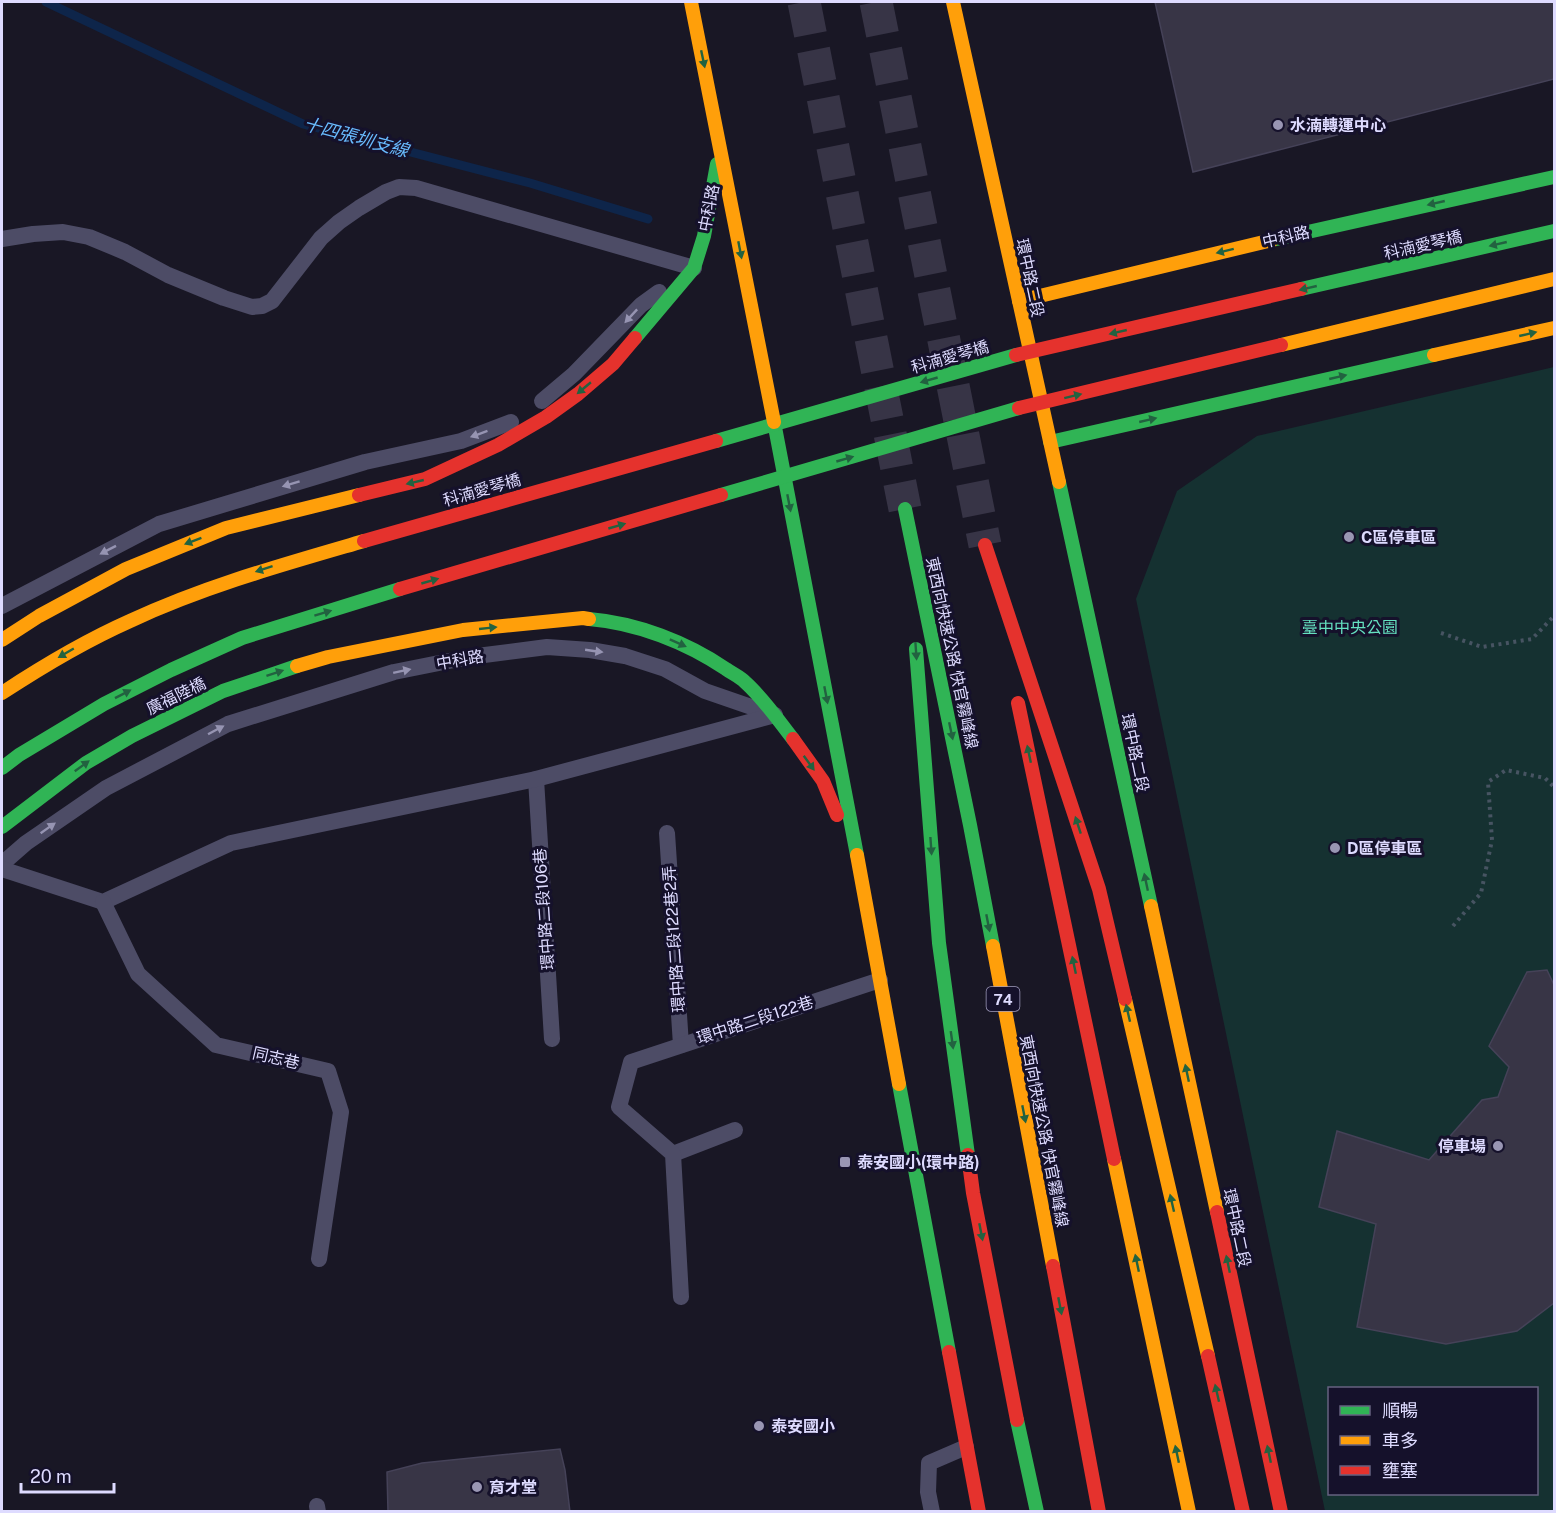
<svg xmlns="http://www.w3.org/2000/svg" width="1556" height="1513" font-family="'Public Sans','Noto Sans TC',sans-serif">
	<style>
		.green { fill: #153131; fill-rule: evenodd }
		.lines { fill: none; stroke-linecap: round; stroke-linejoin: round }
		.stream { stroke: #0e254a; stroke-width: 9 }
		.building { fill: #383546; stroke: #454258; stroke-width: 1.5 }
		.highway-tunnel { stroke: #373446; stroke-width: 33; stroke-dasharray: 33 16; stroke-linecap: butt }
		.path { stroke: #475462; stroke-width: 4; stroke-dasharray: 3 4.5; stroke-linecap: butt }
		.lane { stroke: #4d4c66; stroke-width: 16 }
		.fast { stroke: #30b455; stroke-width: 14 }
		.slow { stroke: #ff9f0a; stroke-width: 14 }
		.jam { stroke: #e5322d; stroke-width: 14 }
		.oneway { fill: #226240 }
		.oneway2 { fill: #9694b2 }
		.poi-dot { fill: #9996b3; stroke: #15112b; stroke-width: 2 }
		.labels { text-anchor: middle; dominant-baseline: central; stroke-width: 6; stroke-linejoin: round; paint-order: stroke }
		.shield { fill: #15112b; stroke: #a29ebf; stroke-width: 1.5 }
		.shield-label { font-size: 15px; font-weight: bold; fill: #dedbff }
		.poi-label { font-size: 16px; font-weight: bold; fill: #dedbff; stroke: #15112b; text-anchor: start }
		.street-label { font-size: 16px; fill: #dedbff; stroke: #15112b }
		.park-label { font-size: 16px; fill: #65e1c0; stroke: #15112b }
		.water-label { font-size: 18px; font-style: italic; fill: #69bcff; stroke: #15112b }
	</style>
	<rect width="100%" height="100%" fill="#191725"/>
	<!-- green -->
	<path class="green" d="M1554,367V1511H1325L1136,599L1177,491L1257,436ZM1330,1388H1536V1494H1330Z"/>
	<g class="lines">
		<!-- stream -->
		<path class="stream" d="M46,2L303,124L530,183L648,219"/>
	</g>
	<!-- building -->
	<g class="building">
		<path d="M1155,2H1554V79L1193,172Z"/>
		<path d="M1547,970L1554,985V1303L1517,1331L1446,1344L1357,1327L1376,1224L1319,1207L1337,1131L1429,1160L1482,1100L1498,1097L1509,1067L1489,1046L1527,972Z"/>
		<path d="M560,1449L565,1470L570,1512H388L387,1472L422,1463Z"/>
	</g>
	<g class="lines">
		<!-- highway-tunnel -->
		<g class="highway-tunnel">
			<path d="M804,2L905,509"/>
			<path d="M876,2L985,545"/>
		</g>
		<!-- path -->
		<g class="path">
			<path d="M1441,633L1482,647L1532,639L1554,616"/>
			<path d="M1453,926L1481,893L1492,840L1488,782L1506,770L1545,778L1554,787"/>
		</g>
		<!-- lane -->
		<g class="lane">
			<path d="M2,239L33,234L63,232L89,237L125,252L168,275L224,298L252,307L262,306L272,301L321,238L339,222L359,208L386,192L399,187L416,188L694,268"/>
			<path d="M542,401L574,374L641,305L659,292"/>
			<path d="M2,606L159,524L365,462L461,441L511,422"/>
			<path d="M536,779L552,1039"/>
			<path d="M667,833L681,1045"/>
			<path d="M2,864L26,843L106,788L228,724L394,672L469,657L547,647L590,650L625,656L665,669L705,691L763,711"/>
			<path d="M2,869L103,902L231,843L536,779L775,715"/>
			<path d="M103,902L138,974L216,1045L328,1071L341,1112L319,1259"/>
			<path d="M673,1154L735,1130"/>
			<path d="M681,1297L673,1154L619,1107L631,1062L880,980"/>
			<path d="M317,1506L318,1512"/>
			<path d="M932,1512L928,1492L929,1463L966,1447"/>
		</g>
		<!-- fast -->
		<g class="fast">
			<path d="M1272,240L1554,177"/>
			<path d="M1301,289L1554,231"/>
			<path d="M635,338L694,268L704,236L717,164"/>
			<path d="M774,422L857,855"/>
			<path d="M716,441L1016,355"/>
			<path d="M1050,442L1434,355"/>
			<path d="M1059,482L1151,906"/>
			<path d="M721,495L1019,408"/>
			<path d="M905,509L970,825L993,946"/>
			<path d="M589,619C637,623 686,642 726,669C733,674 740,677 745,682C764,699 778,720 793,739"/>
			<path d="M916,649L939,943L968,1155"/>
			<path d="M2,768L19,755L104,704L171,670L242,638L400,589"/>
			<path d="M2,827L86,763L132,736L223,691L297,666"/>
			<path d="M899,1084L949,1352"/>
			<path d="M1017,1420L1037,1512"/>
		</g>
		<!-- slow -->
		<g class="slow">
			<path d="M691,2L774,422"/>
			<path d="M953,2L1059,482"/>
			<path d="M1019,301L1272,240"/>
			<path d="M1281,345L1554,279"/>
			<path d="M1434,355L1554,328"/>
			<path d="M2,640L39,616L126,569L226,528L359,495"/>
			<path d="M297,666L328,657L463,630L583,618L589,619"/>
			<path d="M2,693C43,666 85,641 130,621C205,586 285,564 364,541"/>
			<path d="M857,855L899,1084"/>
			<path d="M1151,906L1217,1212"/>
			<path d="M993,946L1053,1266"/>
			<path d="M1125,999L1208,1356"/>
			<path d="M1114,1159L1189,1512"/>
		</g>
		<!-- jam -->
		<g class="jam">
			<path d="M1016,355L1301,289"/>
			<path d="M1019,408L1281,345"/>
			<path d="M359,495L425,479L498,445L546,417L578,394L613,364L635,338"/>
			<path d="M364,541L716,441"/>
			<path d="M985,545L1099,889L1125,999"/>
			<path d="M400,589L721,495"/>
			<path d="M1018,703L1114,1159"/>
			<path d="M793,739L823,781L837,815"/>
			<path d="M968,1155L973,1193L1017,1420"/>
			<path d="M1217,1212L1281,1512"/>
			<path d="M1053,1266L1099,1512"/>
			<path d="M949,1352L979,1512"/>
			<path d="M1208,1356L1243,1512"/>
		</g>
	</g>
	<!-- one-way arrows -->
	<defs><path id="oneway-solid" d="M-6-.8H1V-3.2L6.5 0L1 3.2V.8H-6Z" transform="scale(1.5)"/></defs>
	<g class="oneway">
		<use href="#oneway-solid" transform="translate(703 59) rotate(78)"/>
		<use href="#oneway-solid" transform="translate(1436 203) rotate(167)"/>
		<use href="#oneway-solid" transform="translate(1498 244) rotate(167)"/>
		<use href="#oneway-solid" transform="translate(740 250) rotate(79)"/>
		<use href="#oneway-solid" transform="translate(1225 251) rotate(166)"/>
		<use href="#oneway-solid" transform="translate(1308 288) rotate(167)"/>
		<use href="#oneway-solid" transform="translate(1118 332) rotate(167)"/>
		<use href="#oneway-solid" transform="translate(1528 334) rotate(-13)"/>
		<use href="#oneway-solid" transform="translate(1338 377) rotate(-13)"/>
		<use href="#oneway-solid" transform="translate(929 380) rotate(164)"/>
		<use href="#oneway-solid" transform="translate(584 388) rotate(140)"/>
		<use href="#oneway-solid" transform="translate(1073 396) rotate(-14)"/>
		<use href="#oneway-solid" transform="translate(1148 420) rotate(-13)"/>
		<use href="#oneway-solid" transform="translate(845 459) rotate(-16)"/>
		<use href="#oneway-solid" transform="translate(415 482) rotate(167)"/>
		<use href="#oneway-solid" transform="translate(789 503) rotate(79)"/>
		<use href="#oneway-solid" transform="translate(617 526) rotate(-16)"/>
		<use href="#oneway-solid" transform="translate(193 541) rotate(159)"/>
		<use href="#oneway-solid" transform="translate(264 569) rotate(162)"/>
		<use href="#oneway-solid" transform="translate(430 581) rotate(-16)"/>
		<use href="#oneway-solid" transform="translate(323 613) rotate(-17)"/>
		<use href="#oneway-solid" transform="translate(488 628) rotate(-6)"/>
		<use href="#oneway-solid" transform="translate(678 643) rotate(24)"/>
		<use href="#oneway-solid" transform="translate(916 651) rotate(86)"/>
		<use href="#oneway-solid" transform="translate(66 653) rotate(150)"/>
		<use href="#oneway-solid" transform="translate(275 673) rotate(-18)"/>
		<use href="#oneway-solid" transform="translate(123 694) rotate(-27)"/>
		<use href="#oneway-solid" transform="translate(826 695) rotate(79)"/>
		<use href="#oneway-solid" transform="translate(951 731) rotate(78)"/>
		<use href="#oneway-solid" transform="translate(1029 754) rotate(-102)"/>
		<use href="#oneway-solid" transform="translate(809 763) rotate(54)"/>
		<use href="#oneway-solid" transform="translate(82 766) rotate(-36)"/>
		<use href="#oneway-solid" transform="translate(1078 825) rotate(-108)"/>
		<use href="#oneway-solid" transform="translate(931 846) rotate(86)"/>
		<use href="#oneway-solid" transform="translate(1146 882) rotate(-102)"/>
		<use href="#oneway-solid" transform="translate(988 923) rotate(79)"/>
		<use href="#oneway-solid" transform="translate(1074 965) rotate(-102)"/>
		<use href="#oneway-solid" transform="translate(1128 1013) rotate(-103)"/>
		<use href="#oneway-solid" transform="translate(952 1040) rotate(82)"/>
		<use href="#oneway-solid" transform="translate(1187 1073) rotate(-102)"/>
		<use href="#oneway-solid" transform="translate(1024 1114) rotate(79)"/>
		<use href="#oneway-solid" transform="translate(1172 1203) rotate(-103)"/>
		<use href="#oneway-solid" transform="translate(981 1232) rotate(79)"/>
		<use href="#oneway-solid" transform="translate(1137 1263) rotate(-102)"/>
		<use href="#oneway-solid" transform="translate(1228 1264) rotate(-102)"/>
		<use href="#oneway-solid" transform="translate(1060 1306) rotate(79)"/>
		<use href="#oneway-solid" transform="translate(1217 1393) rotate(-103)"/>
		<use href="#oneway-solid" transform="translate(1177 1454) rotate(-102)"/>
		<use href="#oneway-solid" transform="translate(1269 1454) rotate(-102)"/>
	</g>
	<g class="oneway2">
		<use href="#oneway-solid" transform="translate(631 316) rotate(133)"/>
		<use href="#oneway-solid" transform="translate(479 434) rotate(160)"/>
		<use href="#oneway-solid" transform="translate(291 484) rotate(163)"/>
		<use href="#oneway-solid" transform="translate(108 550) rotate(153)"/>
		<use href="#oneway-solid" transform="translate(594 651) rotate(8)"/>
		<use href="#oneway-solid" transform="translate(402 671) rotate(-12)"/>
		<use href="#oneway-solid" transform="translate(216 730) rotate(-28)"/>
		<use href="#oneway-solid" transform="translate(48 828) rotate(-35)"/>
	</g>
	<!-- markers -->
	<g class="poi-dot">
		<circle cx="1278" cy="125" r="6"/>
		<circle cx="1349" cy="537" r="6"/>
		<circle cx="1335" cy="848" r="6"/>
		<circle cx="1498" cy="1146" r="6"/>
		<rect x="839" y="1156" width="12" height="12" rx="3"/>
		<circle cx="759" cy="1426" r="6"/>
		<circle cx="477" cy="1487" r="6"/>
	</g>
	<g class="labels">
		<!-- shield labels -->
		<rect class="shield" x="986.5" y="987" width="33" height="24" rx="4.5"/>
		<g class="shield-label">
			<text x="1003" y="999">74</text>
		</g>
		<!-- poi labels -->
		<g class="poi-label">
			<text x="1290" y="125">水湳轉運中心</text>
			<text x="1361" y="537">C區停車區</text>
			<text x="1347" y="848">D區停車區</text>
			<text x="1486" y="1146" text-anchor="end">停車場</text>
			<text x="857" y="1162">泰安國小(環中路)</text>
			<text x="771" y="1426">泰安國小</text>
			<text x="489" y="1487">育才堂</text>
		</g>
		<!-- street labels -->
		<g class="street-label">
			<text transform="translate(709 208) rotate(-79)">中科路</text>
			<text transform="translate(1286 237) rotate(-13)">中科路</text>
			<text transform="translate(1423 245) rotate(-13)">科湳愛琴橋</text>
			<text transform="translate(1030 278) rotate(78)">環中路二段</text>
			<text transform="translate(950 357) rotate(-16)">科湳愛琴橋</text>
			<text transform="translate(482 490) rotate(-16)">科湳愛琴橋</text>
			<text transform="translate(952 653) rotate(78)">東西向快速公路 快官霧峰線</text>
			<text transform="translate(460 660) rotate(-10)">中科路</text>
			<text transform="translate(176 696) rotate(-26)">廣福陸橋</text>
			<text transform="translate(1135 753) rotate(78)">環中路二段</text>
			<text transform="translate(544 909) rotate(-94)">環中路二段106巷</text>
			<text transform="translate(674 939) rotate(-94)">環中路二段122巷2弄</text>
			<text transform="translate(755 1020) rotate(-18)">環中路二段122巷</text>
			<text transform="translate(276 1058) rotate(13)">同志巷</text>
			<text transform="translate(1044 1131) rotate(79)">東西向快速公路 快官霧峰線</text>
			<text transform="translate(1237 1228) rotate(78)">環中路二段</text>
		</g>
		<!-- park labels -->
		<g class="park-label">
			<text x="1350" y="627">臺中中央公園</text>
		</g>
		<!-- water labels -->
		<g class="water-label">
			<text transform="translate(356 137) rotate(15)">十四張圳支線</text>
		</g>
	</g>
	<!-- border -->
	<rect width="1556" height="1513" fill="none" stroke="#dedbff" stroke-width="6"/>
	<!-- legend -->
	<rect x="1328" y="1387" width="210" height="108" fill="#15112b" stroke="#656280" stroke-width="1.5"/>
	<rect x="1340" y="1406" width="30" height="9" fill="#30b455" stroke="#656280" stroke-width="1.5"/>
	<text x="1382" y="1417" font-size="18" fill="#dedbff">順暢</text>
	<rect x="1340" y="1436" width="30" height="9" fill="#ff9f0a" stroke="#656280" stroke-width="1.5"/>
	<text x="1382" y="1447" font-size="18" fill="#dedbff">車多</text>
	<rect x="1340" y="1466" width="30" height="9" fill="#e5322d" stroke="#656280" stroke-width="1.5"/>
	<text x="1382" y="1477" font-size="18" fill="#dedbff">壅塞</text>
	<!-- scale -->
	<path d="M21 1483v9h93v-9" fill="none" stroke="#dedbff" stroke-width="3"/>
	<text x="30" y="1483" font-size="18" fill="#dedbff" stroke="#15112b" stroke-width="4.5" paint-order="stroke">20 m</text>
</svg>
